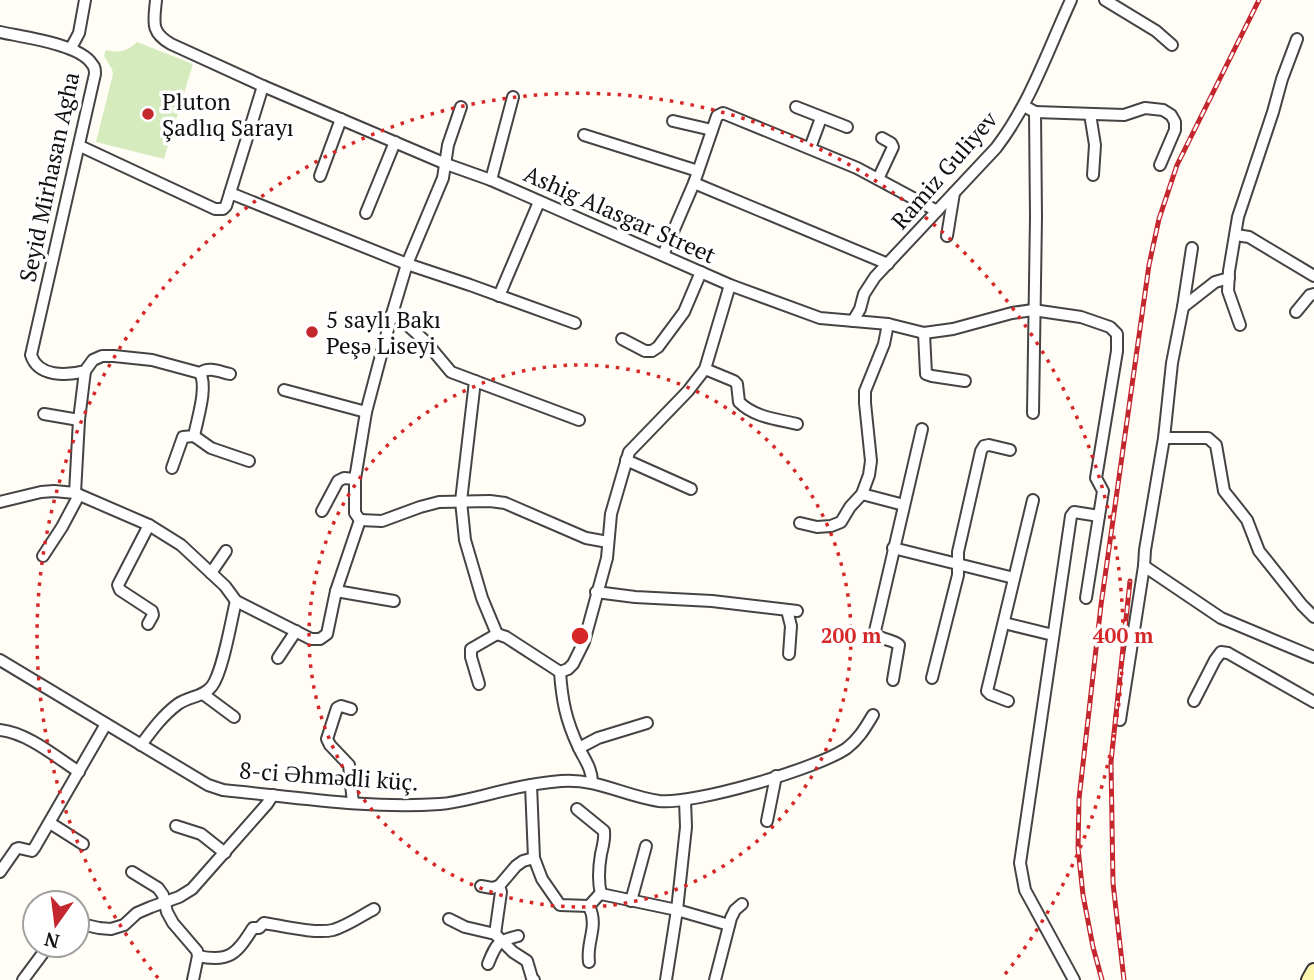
<svg xmlns="http://www.w3.org/2000/svg" width="1314" height="980" font-family="'PT Serif',serif">
	<style>
		.green { fill: #d5ebbd }
		.lines { fill: none; stroke-linecap: round; stroke-linejoin: round }
		.street-casing { stroke: #444; stroke-width: 14 }
		.secondary-casing { stroke: #333; stroke-width: 18 }
		.street { stroke: #fff; stroke-width: 10 }
		.secondary { stroke: #fff6b0; stroke-width: 14 }
		.rail-casing { stroke: #c4262e; stroke-width: 5 }
		.rail { stroke: #fff; stroke-width: 2.5; stroke-dasharray: 8; stroke-linecap: butt }
		.ring { fill: none; stroke: #d62828; stroke-width: 3.5; stroke-dasharray: 3.5 7 }
		.poi-dot { fill: #c4262e; stroke: #fff; stroke-width: 2.5 }
		.labels { text-anchor: middle; dominant-baseline: central; stroke-width: 7; stroke-linejoin: round; paint-order: stroke }
		.poi-label { font-size: 23px; fill: #111; stroke: #fff; text-anchor: start }
		.street-label { font-size: 23px; fill: #111; stroke: #fff }
		.centre { fill: #d62828; stroke: #fff; stroke-width: 3.5 }
		.ring-label { font-size: 21px; text-anchor: middle; font-weight: bold; fill: #d62828; stroke: #fff; stroke-width: 7; stroke-linejoin: round; paint-order: stroke }
	</style>
	<rect width="100%" height="100%" fill="#fffdf5"/>
	<!-- green -->
	<path class="green" d="M137,42L193,64L164,159L96,142L113,74L112,69L104,56L106,50C120,53 126,52 137,42Z"/>
	<g class="lines">
		<defs>
			<g id="street">
				<path d="M156,0C154,22 150,32 171,44L263,86L446,164L491,180L730,285L820,318L888,324L924,333L953,329L1012,313L1033,310L1081,317L1110,327L1117,334V351L1096,478L1103,491L1099,516L1074,512L1071,516L1020,863L1025,890L1074,980"/>
				<path d="M1105,0L1156,31L1172,45"/>
				<path d="M0,32C22,37 80,44 92,64C95,67 95,70 95,74L31,355C38,377 66,376 85,371L93,360L102,356H114L152,360L200,373C209,366 220,372 230,374"/>
				<path d="M71,48L79,33L85,0"/>
				<path d="M1024,106L1035,112L1036,217L1033,413"/>
				<path d="M461,107L448,145L443,178L407,264L392,314L403,321L425,341L451,372L475,381L461,501L465,540L482,598L497,634L506,637L560,672C562,701 566,720 578,746C584,759 592,768 592,782"/>
				<path d="M796,107L847,127"/>
				<path d="M1035,112L1124,115L1145,108L1163,110L1171,115L1175,122V130L1160,165"/>
				<path d="M1090,114L1095,145L1093,175"/>
				<path d="M673,121L712,130"/>
				<path d="M584,135L698,171"/>
				<path d="M80,146L215,209H223L226,206L230,193L263,86"/>
				<path d="M810,148L821,118"/>
				<path d="M320,176L341,119"/>
				<path d="M878,179L893,147L891,143L882,138"/>
				<path d="M491,180L513,97"/>
				<path d="M694,183L888,264"/>
				<path d="M230,193L407,264L470,285L575,323"/>
				<path d="M366,213L395,142"/>
				<path d="M1236,235L1249,237L1314,276"/>
				<path d="M947,236L954,193"/>
				<path d="M663,255L694,183L717,116L723,113L857,168L937,211"/>
				<path d="M499,296L539,202"/>
				<path d="M1183,307L1215,282L1229,278"/>
				<path d="M1296,312L1310,295L1314,294"/>
				<path d="M853,321L860,309L864,294L875,277L996,148C1030,104 1048,50 1071,0"/>
				<path d="M1240,325L1228,291L1229,271L1238,217L1273,112L1282,79L1297,39"/>
				<path d="M924,333L926,374L932,376L965,381"/>
				<path d="M622,339L645,351H652L658,347L684,312L701,272"/>
				<path d="M705,369L734,381L737,384L739,402C754,417 776,419 797,424"/>
				<path d="M475,381L579,420"/>
				<path d="M284,390L366,412"/>
				<path d="M44,414L79,420"/>
				<path d="M194,436L211,448L249,461"/>
				<path d="M1164,438H1208L1216,445L1224,491L1247,520L1259,551L1302,605L1314,617"/>
				<path d="M626,460L691,489"/>
				<path d="M172,468L183,437L194,436C197,420 208,387 200,373"/>
				<path d="M75,493L79,420L85,371"/>
				<path d="M862,494L904,505"/>
				<path d="M0,502L41,492L54,491L75,493L149,525L181,545L225,586L236,601L311,639H320L327,634L336,591L360,520"/>
				<path d="M322,511L338,481L344,478L355,479"/>
				<path d="M360,520L382,521L420,507L439,502L490,501L505,503L586,538L608,542"/>
				<path d="M360,520L355,513V479L366,412L392,314"/>
				<path d="M800,523L817,527L831,526L841,522L850,507L862,494L869,475L871,461L865,403V391L884,344L888,324"/>
				<path d="M893,548L1014,578"/>
				<path d="M43,556L62,527L79,495"/>
				<path d="M1144,566L1221,618L1314,657"/>
				<path d="M211,573L226,551"/>
				<path d="M336,591L394,601"/>
				<path d="M596,592L635,597L712,601L797,611"/>
				<path d="M1086,598L1099,516"/>
				<path d="M787,610L791,626L789,654"/>
				<path d="M1004,623L1053,635"/>
				<path d="M148,624L153,615L152,611L120,590L118,585L149,525"/>
				<path d="M278,658L296,631"/>
				<path d="M0,660L208,785L223,790C295,797 367,809 440,804C454,803 469,799 482,796C508,789 534,783 561,781C597,778 624,796 659,801C693,805 819,768 847,748C859,739 865,728 873,715"/>
				<path d="M560,672L568,669L573,664L584,642L607,558L611,514L629,452L688,391L705,369L730,285"/>
				<path d="M932,678L958,575V552L981,451L984,446L989,445L1010,450"/>
				<path d="M893,680L899,645C893,640 884,640 876,635L875,631L922,429"/>
				<path d="M479,684L471,657V649L497,634"/>
				<path d="M203,694L234,717"/>
				<path d="M1008,701L990,694L987,691L1033,500"/>
				<path d="M1194,701L1215,660L1221,652L1228,653L1314,702"/>
				<path d="M351,709L341,706L337,708L327,739L330,745L349,765L353,803"/>
				<path d="M1120,720L1144,566L1145,550L1164,438L1172,363L1183,307L1192,248"/>
				<path d="M0,730C28,733 56,757 79,772"/>
				<path d="M141,745C152,730 163,715 178,704C189,696 204,697 212,686C223,671 231,621 236,601"/>
				<path d="M579,748L598,738L647,723"/>
				<path d="M531,785L534,858L542,879L560,905L589,906L598,896L601,894L677,910L729,925"/>
				<path d="M577,809L604,831C605,839 603,846 601,854C599,866 598,882 601,894"/>
				<path d="M767,821L776,776"/>
				<path d="M50,823L83,844"/>
				<path d="M176,826L201,834L225,853"/>
				<path d="M0,872L16,849L19,848L32,851L35,847L106,724"/>
				<path d="M132,872L158,888L163,895L167,912L173,923L197,951L198,956L193,980"/>
				<path d="M481,886L492,888L499,886L516,866L523,861L534,858"/>
				<path d="M631,901L646,846"/>
				<path d="M449,919L465,927L495,934L513,952L527,961L532,978L534,980"/>
				<path d="M77,923L99,928L111,929L124,925L137,913L151,907L179,897L192,889L267,804L273,795"/>
				<path d="M495,934L501,892L499,886"/>
				<path d="M198,956C230,963 237,953 253,928H259L264,923C283,926 315,934 333,930C347,926 361,916 374,909"/>
				<path d="M589,962C586,941 599,927 589,906"/>
				<path d="M488,964C496,944 497,941 518,936"/>
				<path d="M23,980L49,945"/>
				<path d="M666,980L677,910L686,827L685,800"/>
				<path d="M715,980L731,918L735,910L742,904"/>
			</g>
			<path id="secondary" d="M1309,980L1314,971"/>
		</defs>
		<!-- street casing -->
		<use href="#street" class="street-casing"/>
		<!-- secondary casing -->
		<use href="#secondary" class="secondary-casing"/>
		<!-- street -->
		<use href="#street" class="street"/>
		<!-- secondary -->
		<use href="#secondary" class="secondary"/>
		<defs>
			<g id="rail">
				<path d="M1102,980L1093,947L1083,895L1078,848L1079,799L1101,605L1149,265L1159,219L1177,165L1259,0"/>
				<path d="M1124,980L1113,883L1111,762L1130,581"/>
			</g>
		</defs>
		<!-- rail casing -->
		<use href="#rail" class="rail-casing"/>
		<!-- rail -->
		<use href="#rail" class="rail"/>
	</g>
	<!-- distance rings -->
	<g class="ring">
		<circle cx="580" cy="636" r="271"/>
		<path d="M158 978A543 543 0 1 1 1002 978"/>
	</g>
	<!-- markers -->
	<g class="poi-dot">
		<circle cx="148" cy="114" r="7"/>
		<circle cx="312" cy="332" r="7"/>
	</g>
	<g class="labels">
		<!-- poi labels -->
		<g class="poi-label">
			<text x="162" y="101">Pluton<tspan x="162" dy="26">Şadlıq Sarayı</tspan></text>
			<text x="326" y="319">5 saylı Bakı<tspan x="326" dy="26">Peşə Liseyi</tspan></text>
		</g>
		<!-- street labels -->
		<g class="street-label">
			<text transform="translate(944 170) rotate(-49)">Ramiz Guliyev</text>
			<text transform="translate(49 177) rotate(-78)">Seyid Mirhasan Agha</text>
			<text transform="translate(620 214) rotate(24)">Ashig Alasgar Street</text>
			<text transform="translate(329 776) rotate(4)">8-ci Əhmədli küç.</text>
		</g>
	</g>
	<circle cx="580" cy="636" r="10" class="centre"/>
	<g class="ring-label">
		<text x="851" y="643">200 m</text>
		<text x="1123" y="643">400 m</text>
	</g>
	<!-- north arrow -->
	<g transform="translate(56 924) rotate(194)"><circle r="33" fill="#ffffff" stroke="#a0a0a0" stroke-width="2"/>
	<path d="M0-5L12 26L0 18L-12 26Z" fill="#c4262e"/>
	<text y="-10" font-size="19" font-weight="bold" text-anchor="middle" fill="#111111">N</text>
	</g>
</svg>
